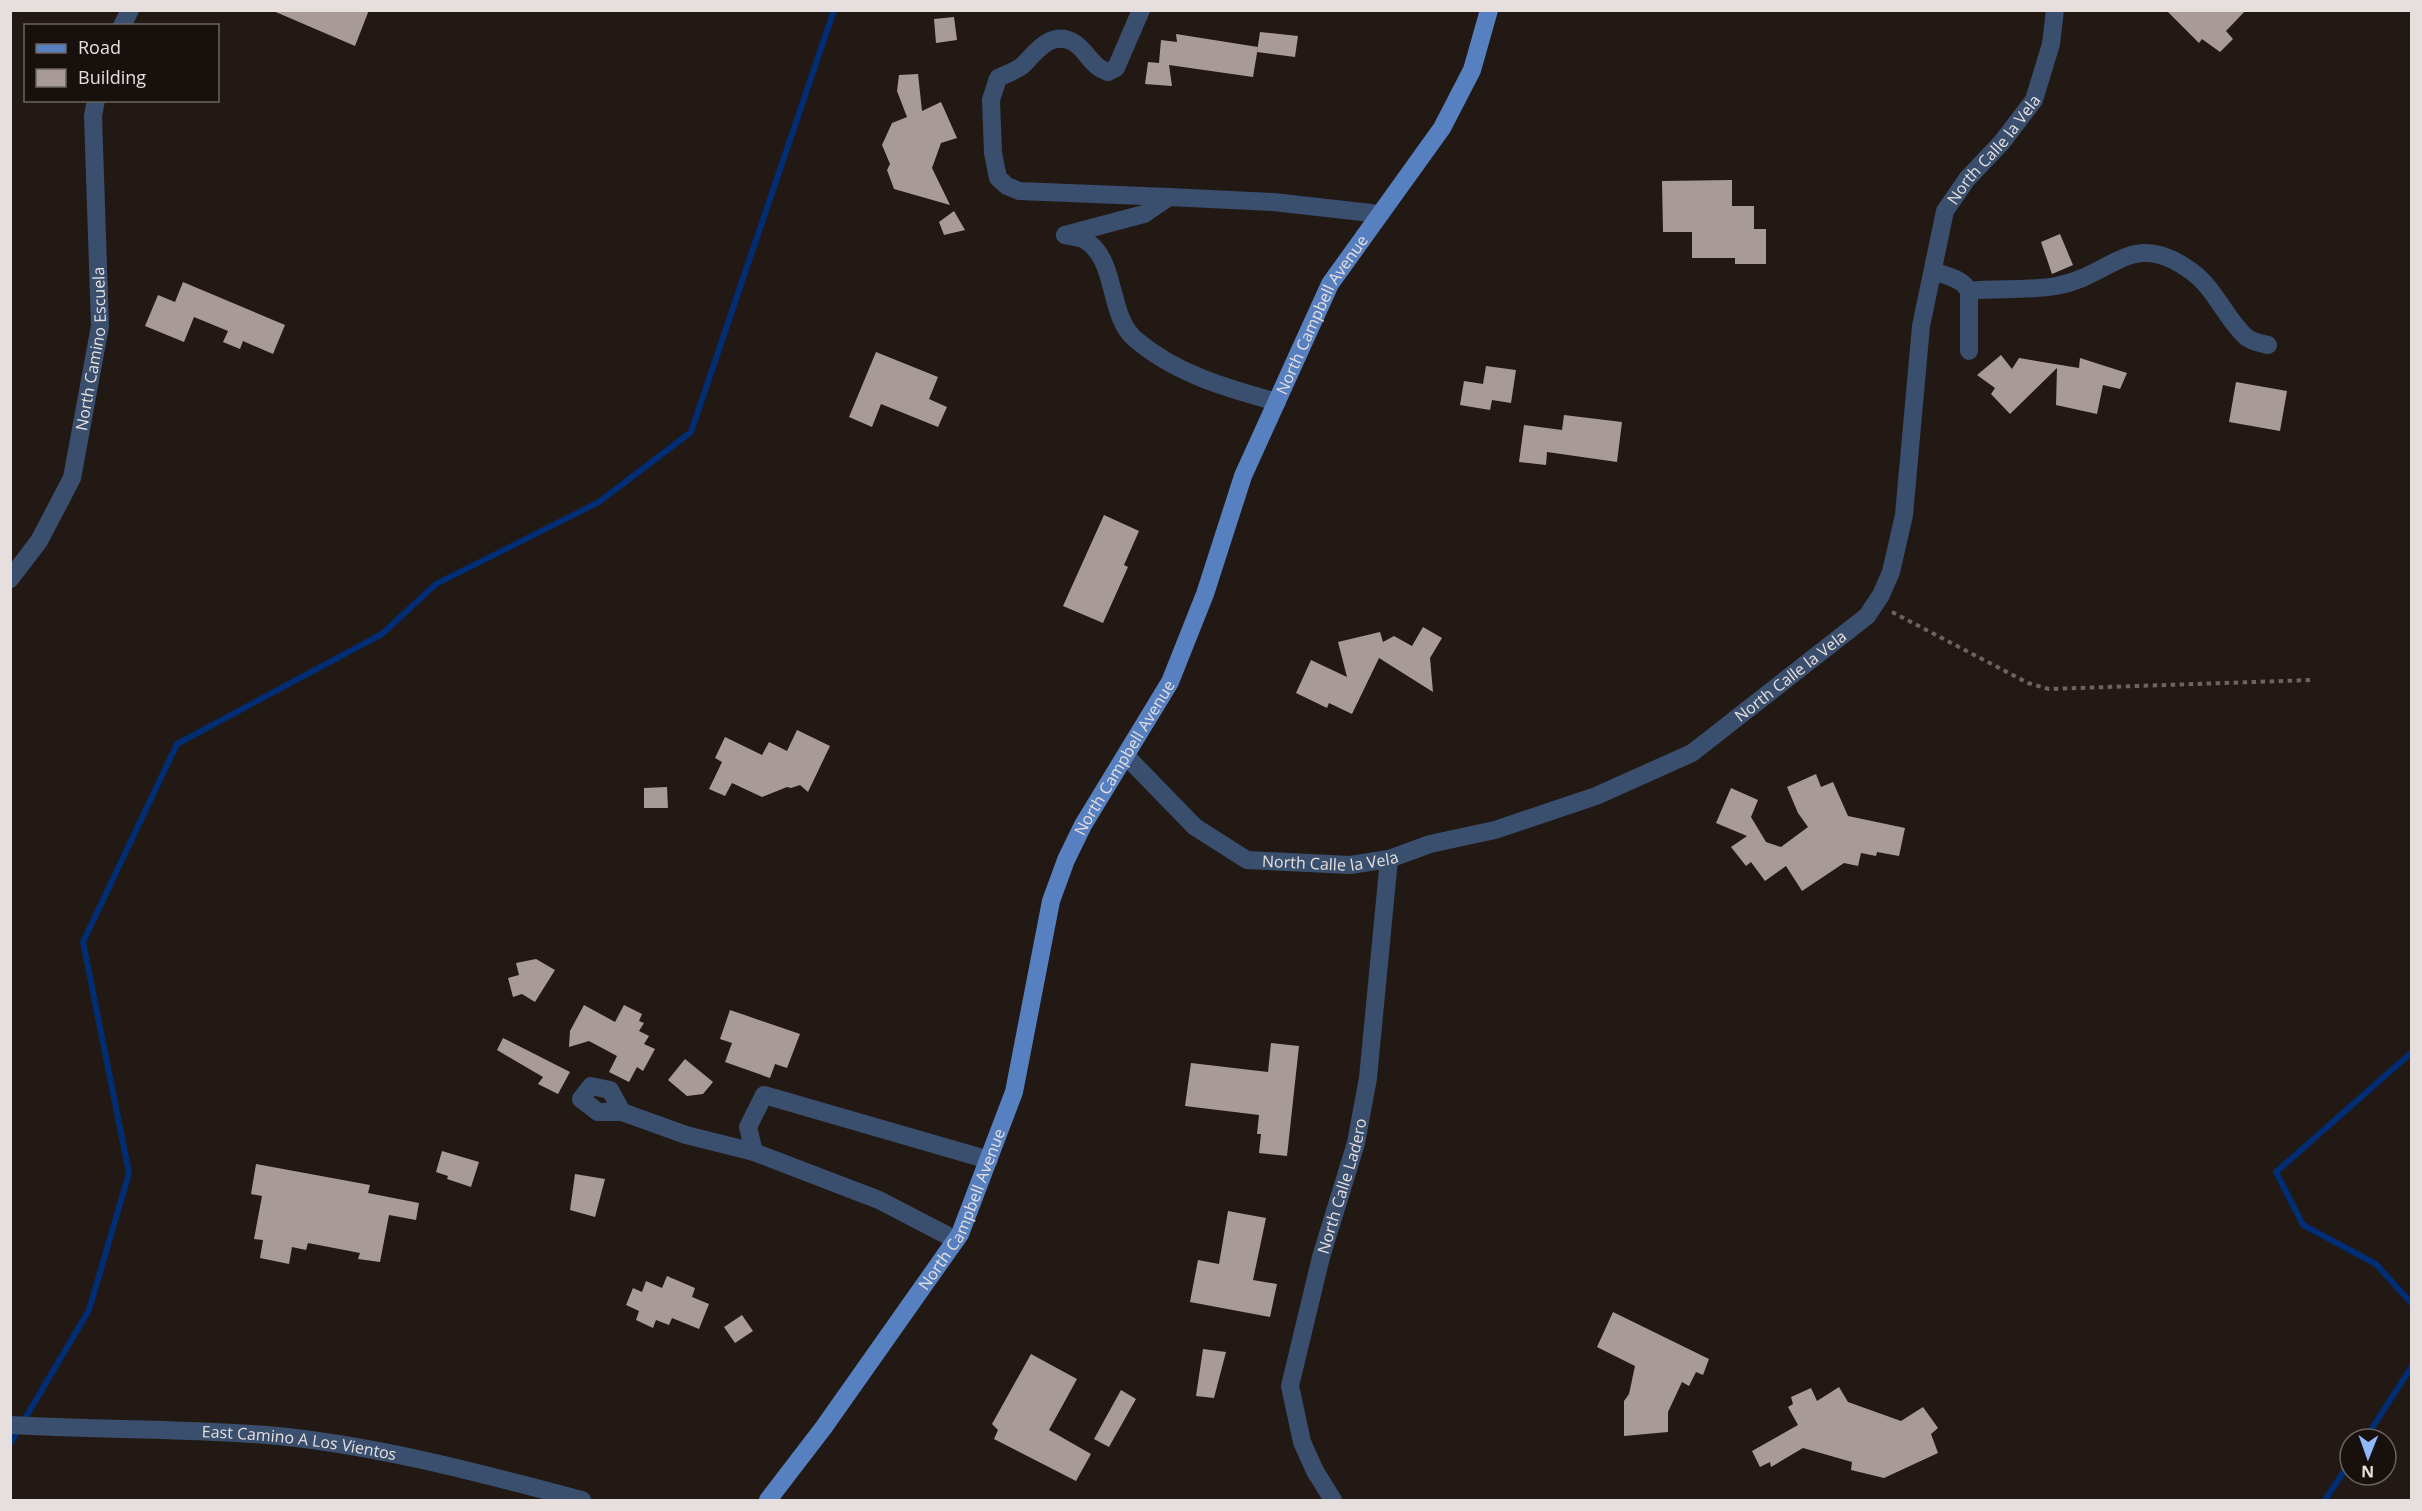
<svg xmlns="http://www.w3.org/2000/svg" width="2422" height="1511" font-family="'Open Sans',sans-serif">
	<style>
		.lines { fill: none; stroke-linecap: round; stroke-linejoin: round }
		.stream { stroke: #002d73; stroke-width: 6 }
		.building { fill: #a89b97 }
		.path { stroke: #6c6461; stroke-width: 4; stroke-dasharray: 4.5 4.5; stroke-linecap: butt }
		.minor { stroke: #3a4e6d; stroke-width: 18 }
		.major { stroke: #5780c1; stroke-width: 18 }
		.labels { text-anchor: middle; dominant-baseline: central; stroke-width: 6; stroke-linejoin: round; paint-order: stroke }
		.street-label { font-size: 16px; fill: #e6dfdd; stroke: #18100d }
	</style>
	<rect width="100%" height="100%" fill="#221915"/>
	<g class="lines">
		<!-- stream -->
		<g class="stream">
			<path d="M2412,1052L2276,1172L2303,1225L2376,1264L2412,1304"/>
			<path d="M2365,1439L2412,1366"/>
			<path d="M10,1444L89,1310L129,1173L83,942L177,744L382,634L436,584L599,502L691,432L834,10"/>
			<path d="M2325,1500L2350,1462"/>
		</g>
	</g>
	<!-- building -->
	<g class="building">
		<path d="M271,10H369L355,46Z"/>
		<path d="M2166,10H2246L2226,31L2233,39L2220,52L2202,39L2199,43Z"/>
		<path d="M954,17L957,40L936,43L934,19Z"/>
		<path d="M1260,32L1298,36L1295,57L1257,52Z"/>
		<path d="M1176,34L1258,47L1253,77L1169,65L1172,86L1145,84L1148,62L1159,63L1161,40L1177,42Z"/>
		<path d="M918,74L922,111L941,102L957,138L941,143L932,168L950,205L894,189L887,170L890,164L882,145L892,123L907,117L897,91L899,75Z"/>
		<path d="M1732,180V206H1754V229H1766V264H1735V258H1692V232H1663L1662,181Z"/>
		<path d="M954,211L965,230L944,235L939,222Z"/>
		<path d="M2060,234L2073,265L2052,274L2041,242Z"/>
		<path d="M183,282L285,325L273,354L243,341L240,349L223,342L228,331L194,317L184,342L145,326L158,295L175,302Z"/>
		<path d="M876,352L938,377L929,399L947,407L938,427L881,404L872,427L849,417Z"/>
		<path d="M2001,355L2012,369L2019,358L2079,368L2080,358L2127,373L2120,389L2103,385L2097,414L2056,405L2057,368L2010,414L1991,394L1995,388L1977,375Z"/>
		<path d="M1486,366L1516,370L1511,403L1492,400L1490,410L1460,405L1464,381L1483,384Z"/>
		<path d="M2236,382L2287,391L2280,431L2229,422Z"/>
		<path d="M1564,415L1622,422L1617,462L1547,452L1546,465L1519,462L1524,425L1562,430Z"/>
		<path d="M1104,515L1139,531L1124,565L1128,567L1103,623L1063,606Z"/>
		<path d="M1423,627L1442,638L1430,658L1433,692L1379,658L1352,714L1329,703L1327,708L1296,693L1311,660L1347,677L1338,642L1380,632L1383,642L1394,636L1412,646Z"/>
		<path d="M797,730L830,746L808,792L800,785L791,788L787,787L762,797L732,783L725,796L709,789L722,762L715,758L725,737L762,755L769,742L787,751Z"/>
		<path d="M1816,774L1821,787L1833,782L1848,816L1905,828L1899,856L1877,852L1876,856L1861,853L1858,866L1844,863L1802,891L1786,866L1765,881L1751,862L1746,866L1731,847L1747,836L1716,823L1731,788L1758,800L1751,817L1766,842L1781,847L1808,827L1798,813L1787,787Z"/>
		<path d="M667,787L668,808H644V788Z"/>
		<path d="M536,959L555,970L535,1002L522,994L513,997L508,978L519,975L516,963Z"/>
		<path d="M584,1005L615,1022L624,1005L642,1014L639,1021L644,1023L639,1031L649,1036L644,1044L655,1049L643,1071L637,1067L629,1082L609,1072L617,1056L589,1041L569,1047L570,1031Z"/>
		<path d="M730,1010L800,1034L787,1068L775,1064L770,1078L725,1062L732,1043L720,1039Z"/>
		<path d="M503,1038L570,1072L558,1094L538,1084L543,1077L497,1050Z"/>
		<path d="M1271,1043L1299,1046L1287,1156L1259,1153L1261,1134H1257L1259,1115L1185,1106L1191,1063L1268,1072Z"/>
		<path d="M685,1059L713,1082L703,1094L687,1096L668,1080Z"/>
		<path d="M442,1151L479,1162L471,1187L447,1179L448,1176L436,1172Z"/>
		<path d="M256,1164L370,1185L368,1193L419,1203L416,1220L389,1215L380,1262L358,1259L360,1253L308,1243L306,1250L292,1247L289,1264L260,1258L263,1240L254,1239L262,1196L251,1194Z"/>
		<path d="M575,1174L605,1179L595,1217L570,1210Z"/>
		<path d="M1228,1211L1266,1218L1253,1280L1277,1284L1270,1317L1190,1302L1198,1260L1219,1264Z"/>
		<path d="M667,1276L695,1288L692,1297L709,1304L699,1329L672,1318L669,1325L656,1320L653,1328L636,1320L639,1311L626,1305L633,1288L642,1292L646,1281L662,1288Z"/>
		<path d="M1613,1312L1709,1359L1703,1375L1696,1372L1689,1386L1682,1382L1668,1412V1432L1624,1436V1401L1629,1394L1635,1366L1597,1347Z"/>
		<path d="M742,1315L753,1331L735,1343L724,1327Z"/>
		<path d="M1203,1349L1226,1352L1214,1398L1196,1396Z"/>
		<path d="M1031,1354L1077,1379L1049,1430L1091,1454L1076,1481L994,1439L998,1430L992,1424Z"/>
		<path d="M1839,1387L1848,1402L1901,1421L1923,1407L1938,1428L1931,1434L1938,1453L1884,1478L1851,1470L1852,1462L1803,1448L1771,1467L1770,1462L1760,1467L1752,1451L1798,1425L1788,1407L1793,1404L1791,1397L1811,1388L1817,1401Z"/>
		<path d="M1121,1390L1136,1399L1109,1447L1094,1439Z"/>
	</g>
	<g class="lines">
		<!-- path -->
		<path class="path" d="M1892,612L2028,683L2049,689L2312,680"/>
		<!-- minor -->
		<g class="minor">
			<path d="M1141,10L1116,68L1108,72C1091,67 1087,50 1073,42C1051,30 1036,52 1023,65C1016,71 1006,74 998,78L991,100L993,153L998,178L1007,186L1019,191L1169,197"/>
			<path d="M122,26L130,10"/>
			<path d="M1065,235L1144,214L1169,197L1273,202L1380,214"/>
			<path d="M1065,235C1071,237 1079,237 1083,239C1118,257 1107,315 1135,339C1176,374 1226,388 1277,402"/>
			<path d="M1933,271C1946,276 1962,278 1969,291V351"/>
			<path d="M1969,291C1998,288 2027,291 2056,286C2113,276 2131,227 2191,271C2216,289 2225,318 2246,337C2252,342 2261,343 2268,345"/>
			<path id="s1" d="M10,579L39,541L72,478L100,326L93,116L96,100"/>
			<path id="s2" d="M1126,756L1195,827L1247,860L1350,865L1389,859L1430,844L1495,830L1596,796L1692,753L1867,616L1881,595L1891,572L1904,515L1921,326L1945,211L1967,179L2002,142L2034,100L2051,44L2055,10"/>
			<path d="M622,1112L610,1090L591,1086L581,1099L598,1112H622L686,1135L754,1152L879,1200L956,1240"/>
			<path d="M754,1152L748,1127L764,1095L989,1160"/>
			<path id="s3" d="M10,1425C95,1430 181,1428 266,1435C373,1444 479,1473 582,1500"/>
			<path id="s4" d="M1333,1500L1315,1471L1302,1442L1290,1386L1321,1257L1356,1143L1368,1078L1389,859"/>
		</g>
		<!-- major -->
		<path class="major" id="s5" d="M768,1500L824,1427L960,1234L1014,1092L1051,901L1066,860L1083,825L1170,682L1205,594L1243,476L1330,284L1442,128L1472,70L1489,10"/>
	</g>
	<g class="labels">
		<!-- street labels -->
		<g class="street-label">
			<text stroke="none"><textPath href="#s2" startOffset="1342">North Calle la Vela</textPath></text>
			<text stroke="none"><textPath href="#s5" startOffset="1323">North Campbell Avenue</textPath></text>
			<text stroke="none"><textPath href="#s1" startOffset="250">North Camino Escuela</textPath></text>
			<text stroke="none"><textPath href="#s2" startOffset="750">North Calle la Vela</textPath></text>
			<text stroke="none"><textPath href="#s5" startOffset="836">North Campbell Avenue</textPath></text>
			<text stroke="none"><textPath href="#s2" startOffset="244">North Calle la Vela</textPath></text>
			<text stroke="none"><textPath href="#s4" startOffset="330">North Calle Ladero</textPath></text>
			<text stroke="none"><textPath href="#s5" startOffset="351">North Campbell Avenue</textPath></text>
			<text stroke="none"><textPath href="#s3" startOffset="290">East Camino A Los Vientos</textPath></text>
		</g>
	</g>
	<!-- border -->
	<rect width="2422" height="1511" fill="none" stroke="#e6dfdd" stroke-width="24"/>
	<!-- legend -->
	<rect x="24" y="24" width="195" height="78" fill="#18100d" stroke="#6a6360" stroke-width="1.5"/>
	<rect x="36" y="44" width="30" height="9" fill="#5780c1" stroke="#6a6360" stroke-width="1.5"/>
	<text x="78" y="54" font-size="18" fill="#e6dfdd">Road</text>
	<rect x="36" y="69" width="30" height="18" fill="#a89b97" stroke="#6a6360" stroke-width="1.5"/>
	<text x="78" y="84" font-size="18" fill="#e6dfdd">Building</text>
	<!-- north arrow -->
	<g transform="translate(2368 1457) rotate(181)"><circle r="28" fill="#18100d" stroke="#6a6360" stroke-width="1.5"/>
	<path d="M0-4.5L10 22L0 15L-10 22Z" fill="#8eb9fc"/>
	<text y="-9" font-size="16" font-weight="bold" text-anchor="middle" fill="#e6dfdd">N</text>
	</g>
</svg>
